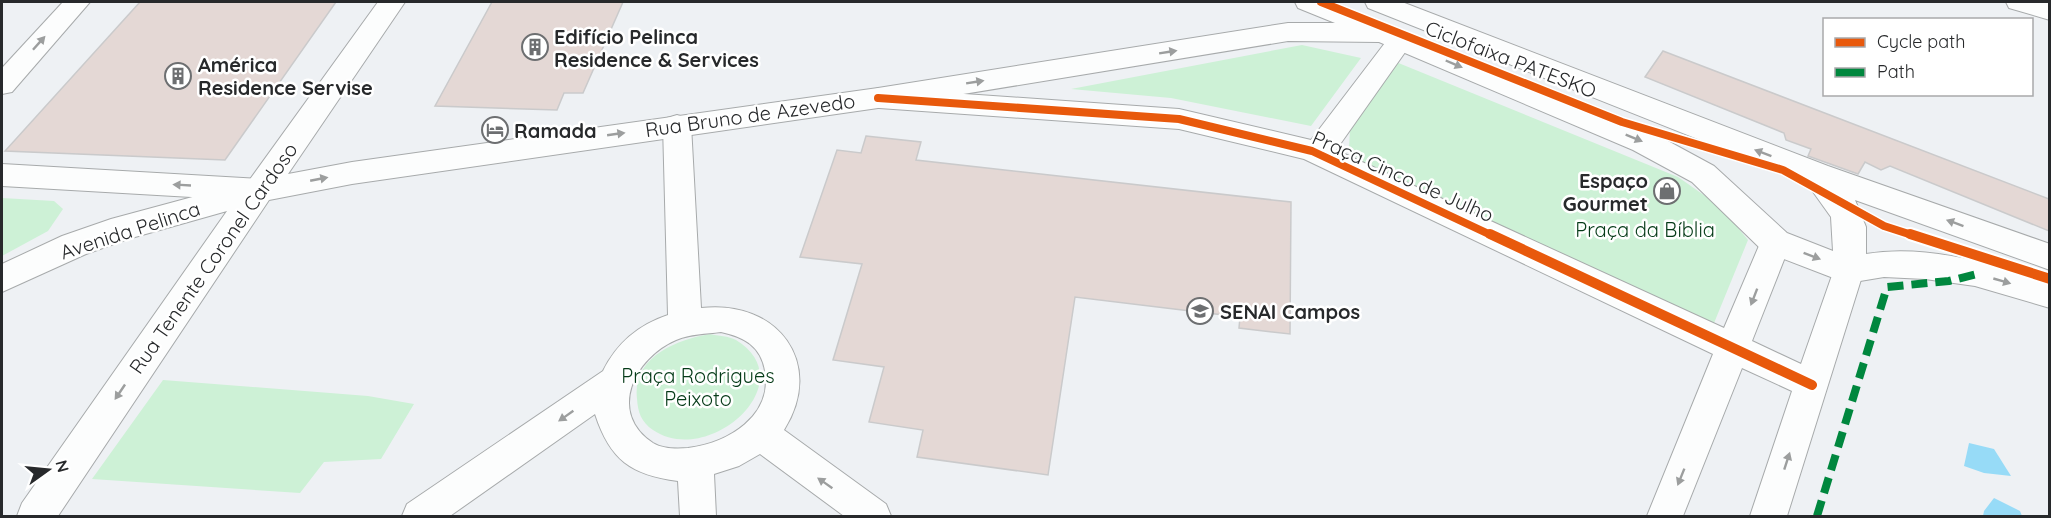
<svg xmlns="http://www.w3.org/2000/svg" width="2051" height="518" font-family="Quicksand,sans-serif">
	<style>
		.green { fill: #cdf1d6 }
		.water { fill: #97dbf7 }
		.building { fill: #e4d8d5; stroke: #cacacb; stroke-width: 1.5 }
		.lines { fill: none; stroke-linecap: round; stroke-linejoin: round }
		.minor-casing { stroke: #a7aaab; stroke-width: 2 }
		.major-casing { stroke: #a7aaab; stroke-width: 2 }
		.highway-casing { stroke: #a7aaab; stroke-width: 2 }
		.minor { fill: #fcfdfd; fill-rule: evenodd }
		.major { fill: #fcfdfd; fill-rule: evenodd }
		.highway { fill: #fcfdfd; fill-rule: evenodd }
		.quiet { stroke: #00873e; stroke-width: 8; stroke-dasharray: 16 8; stroke-linecap: butt }
		.cycleway-far1-casing { stroke: #fff; stroke-width: 11 }
		.cycleway-casing { stroke: #fff; stroke-width: 14 }
		.cycleway-far1 { stroke: #e8590c; stroke-width: 8 }
		.cycleway { stroke: #e8590c; stroke-width: 10 }
		.oneway { fill: #9c9e9e }
		.labels { text-anchor: middle; dominant-baseline: central; stroke-width: 5; stroke-linejoin: round; paint-order: stroke }
		.poi-label { font-size: 20px; font-weight: bold; fill: #27292b; stroke: #fff; text-anchor: start }
		.street-label { font-size: 20px; fill: #27292b; stroke: #fff }
		.park-label { font-size: 20px; fill: #053b18; stroke: #fff }
	</style>
	<rect width="100%" height="100%" fill="#eef1f4"/>
	<!-- green -->
	<g class="green">
		<path d="M1302,45L1361,58L1311,126L1171,98L1071,89Z"/>
		<path d="M1396,62L1678,177L1721,207L1748,240L1712,328L1361,163L1349,147L1350,130Z"/>
		<path d="M2,198L54,201L63,209L48,231L2,256Z"/>
		<path d="M710,334C718,336 729,336 736,340C805,382 709,468 653,430C641,422 638,412 637,399C632,357 676,340 710,334Z"/>
		<path d="M163,380L368,396L414,404L381,459L324,462L300,493L92,479Z"/>
	</g>
	<!-- water -->
	<g class="water">
		<path d="M1969,443L1994,449L2011,476L1984,473L1964,466Z"/>
		<path d="M1994,498L2020,511L2022,516H1983L1984,511Z"/>
	</g>
	<!-- building -->
	<g class="building">
		<path d="M140,2H336L225,160L5,151Z"/>
		<path d="M492,2H623L583,93H564L557,110L435,106Z"/>
		<path d="M1663,51L2049,199V231L1890,166L1881,170L1865,162L1858,174L1808,156L1811,149L1786,140L1784,133L1645,77Z"/>
		<path d="M866,136L921,142L916,160L1291,202L1290,334L1239,328L1240,317L1075,297L1048,475L917,457L923,430L869,422L884,367L833,360L862,264L800,257L837,150L861,153Z"/>
	</g>
	<g class="lines">
		<defs>
			<g id="minor">
				<path d="M63,2H90L12,92L2,94V68Z"/>
				<path d="M1400,32L1409,35L1413,41L1336,150L1724,328L1764,234L1775,230L1786,234L1791,242L1752,341L1801,364L1837,261L1848,258L1859,261L1864,270L1787,516H1750L1792,391L1742,368L1683,516H1647L1713,354L1304,159L1179,129L879,108L869,105L865,98L869,91L879,88L1179,109L1311,140L1391,35Z"/>
				<path d="M677,115L687,118L691,125L701,308C777,299 826,363 784,430L886,504L891,516H844L760,454L739,466L714,474L716,516H680L678,481C631,475 610,460 595,414L450,516H402L407,504L603,371C617,343 638,325 668,315L663,125L667,118ZM721,332C744,337 761,346 765,371C773,416 728,443 688,448C677,449 663,449 653,443C607,413 634,358 676,340C690,334 706,334 721,332Z"/>
				<path d="M2,164L262,179L273,182L277,190L273,198L262,201L2,186Z"/>
			</g>
			<path id="major" d="M378,2H405L288,174L352,162L878,88L1288,23H1335L1298,8L1295,2H1331L1655,134L1714,166L1787,233L1833,251L1831,217L1806,182L1368,8L1365,2H1402L1828,166L2050,244V270L1855,200L1866,227V254C1928,244 1990,264 2050,281V308L1975,286L1925,279L1884,277L1848,283L1836,279L1763,251L1692,182L1633,150L1379,42L1288,41L878,108L352,184L269,200L58,516H17L22,503L227,211L128,239L86,254L2,292V264L62,236L111,219L248,182Z"/>
			<path id="highway" d="M2006,2H2050V20L2009,8Z"/>
		</defs>
		<!-- minor casing -->
		<use href="#minor" class="minor-casing"/>
		<!-- major casing -->
		<use href="#major" class="major-casing"/>
		<!-- highway casing -->
		<use href="#highway" class="highway-casing"/>
		<!-- minor -->
		<use href="#minor" class="minor"/>
		<!-- major -->
		<use href="#major" class="major"/>
		<!-- highway -->
		<use href="#highway" class="highway"/>
		<!-- quiet -->
		<path class="quiet" d="M1817,516L1887,287L1949,281L1977,274"/>
		<defs>
			<g id="cycleway-far1">
				<path d="M1321,2L1622,122L1783,170L1884,226L1915,236"/>
				<path d="M878,98L1179,119L1312,151L1493,236"/>
			</g>
			<g id="cycleway">
				<path d="M1490,234L1812,385"/>
				<path d="M1910,234L2050,279"/>
			</g>
		</defs>
		<!-- cycleway-far1 casing -->
		<use href="#cycleway-far1" class="cycleway-far1-casing"/>
		<!-- cycleway casing -->
		<use href="#cycleway" class="cycleway-casing"/>
		<!-- cycleway-far1 -->
		<use href="#cycleway-far1" class="cycleway-far1"/>
		<!-- cycleway -->
		<use href="#cycleway" class="cycleway"/>
	</g>
	<!-- one-way arrows -->
	<defs><path id="oneway-solid" d="M-6-.8H1V-3.2L6.5 0L1 3.2V.8H-6Z" transform="scale(1.5)"/></defs>
	<g class="oneway">
		<use href="#oneway-solid" transform="translate(39 43) rotate(-48)"/>
		<use href="#oneway-solid" transform="translate(1168 52) rotate(-9)"/>
		<use href="#oneway-solid" transform="translate(1454 64) rotate(23)"/>
		<use href="#oneway-solid" transform="translate(975 82) rotate(-9)"/>
		<use href="#oneway-solid" transform="translate(616 134) rotate(-8)"/>
		<use href="#oneway-solid" transform="translate(1634 138) rotate(22)"/>
		<use href="#oneway-solid" transform="translate(1763 153) rotate(-159)"/>
		<use href="#oneway-solid" transform="translate(319 179) rotate(-11)"/>
		<use href="#oneway-solid" transform="translate(182 185) rotate(-177)"/>
		<use href="#oneway-solid" transform="translate(1955 223) rotate(-160)"/>
		<use href="#oneway-solid" transform="translate(1812 256) rotate(21)"/>
		<use href="#oneway-solid" transform="translate(2002 281) rotate(16)"/>
		<use href="#oneway-solid" transform="translate(1754 297) rotate(111)"/>
		<use href="#oneway-solid" transform="translate(120 392) rotate(124)"/>
		<use href="#oneway-solid" transform="translate(566 416) rotate(145)"/>
		<use href="#oneway-solid" transform="translate(1787 461) rotate(-72)"/>
		<use href="#oneway-solid" transform="translate(1681 477) rotate(112)"/>
		<use href="#oneway-solid" transform="translate(825 483) rotate(-145)"/>
	</g>
	<!-- icons -->
	<defs>
		<symbol id="building-ring" viewBox="-11 -11 22 22"><circle r="9.5" fill="#fff" stroke="#6d6f71" stroke-width="1.5"/><path d="M-4-6H4V6H1V3H-1V6H-4ZM-2.5-4.3h1.7v1.8h-1.7ZM.8-4.3h1.7v1.8H.8ZM-2.5-1h1.7V.8h-1.7ZM.8-1h1.7V.8H.8Z" fill="#6d6f71"/></symbol>
		<symbol id="hotel-ring" viewBox="-11 -11 22 22"><circle r="9.5" fill="#fff" stroke="#6d6f71" stroke-width="1.5"/><path d="M-6-4.5h1.5V1H6V5H4.5V3h-9V5H-6ZM-4 0a1.8 1.8 0 1 1 3.6 0ZM.5 0V-2.5h3Q6-2.5 6 0Z" fill="#6d6f71"/></symbol>
		<symbol id="shop-ring" viewBox="-11 -11 22 22"><circle r="9.5" fill="#fff" stroke="#6d6f71" stroke-width="1.5"/><path d="M-5-2.5h2.3a2.7 3.5 0 0 1 5.4 0H5L5.5 6h-11ZM-1.5-2.5h3a1.5 2.3 0 0 0-3 0Z" fill="#6d6f71"/></symbol>
		<symbol id="university-ring" viewBox="-11 -11 22 22"><circle r="9.5" fill="#fff" stroke="#6d6f71" stroke-width="1.5"/><path d="M0-5L7-2L0 1L-7-2ZM-4 1L0 2.5L4 1V4Q0 6-4 4Z" fill="#6d6f71"/></symbol>
	</defs>
	<g fill-rule="evenodd">
		<use href="#building-ring" x="520" y="32" width="30" height="30"/>
		<use href="#building-ring" x="163" y="61" width="30" height="30"/>
		<use href="#hotel-ring" x="480" y="115" width="30" height="30"/>
		<use href="#shop-ring" x="1652" y="176" width="30" height="30"/>
		<use href="#university-ring" x="1185" y="296" width="30" height="30"/>
	</g>
	<g class="labels">
		<!-- poi labels -->
		<g class="poi-label">
			<text x="554" y="36">Edifício Pelinca<tspan x="554" dy="23">Residence &amp; Services</tspan></text>
			<text x="198" y="64">América<tspan x="198" dy="23">Residence Servise</tspan></text>
			<text x="514" y="130">Ramada</text>
			<text x="1648" y="180" text-anchor="end">Espaço<tspan x="1648" dy="23">Gourmet</tspan></text>
			<text x="1220" y="311">SENAI Campos</text>
		</g>
		<!-- street labels -->
		<g class="street-label">
			<text transform="translate(1511 59) rotate(21)">Ciclofaixa PATESKO</text>
			<text transform="translate(750 115) rotate(-8)">Rua Bruno de Azevedo</text>
			<text transform="translate(1403 176) rotate(24)">Praça Cinco de Julho</text>
			<text transform="translate(130 230) rotate(-18)">Avenida Pelinca</text>
			<text transform="translate(213 258) rotate(-55)">Rua Tenente Coronel Cardoso</text>
		</g>
		<!-- park labels -->
		<g class="park-label">
			<text x="1645" y="229">Praça da Bíblia</text>
			<text x="698" y="375">Praça Rodrigues<tspan x="698" dy="23">Peixoto</tspan></text>
		</g>
	</g>
	<!-- border -->
	<rect width="2051" height="518" fill="none" stroke="#27292b" stroke-width="6"/>
	<!-- legend -->
	<rect x="1823" y="18" width="210" height="78" fill="#ffffff" stroke="#a9a9aa" stroke-width="1.5"/>
	<rect x="1835" y="38" width="30" height="9" fill="#e8590c" stroke="#a9a9aa" stroke-width="1.5"/>
	<text x="1877" y="48" font-size="18" fill="#27292b">Cycle path</text>
	<rect x="1835" y="68" width="30" height="9" fill="#00873e" stroke="#a9a9aa" stroke-width="1.5"/>
	<text x="1877" y="78" font-size="18" fill="#27292b">Path</text>
	<!-- north arrow -->
	<g transform="translate(48 470) rotate(75)" stroke="#ffffff" stroke-width="4.5" paint-order="stroke">
	<path d="M0-4.5L10 22L0 15L-10 22Z" fill="#27292b"/>
	<text y="-9" font-size="16" font-weight="bold" text-anchor="middle" fill="#27292b">N</text>
	</g>
</svg>
